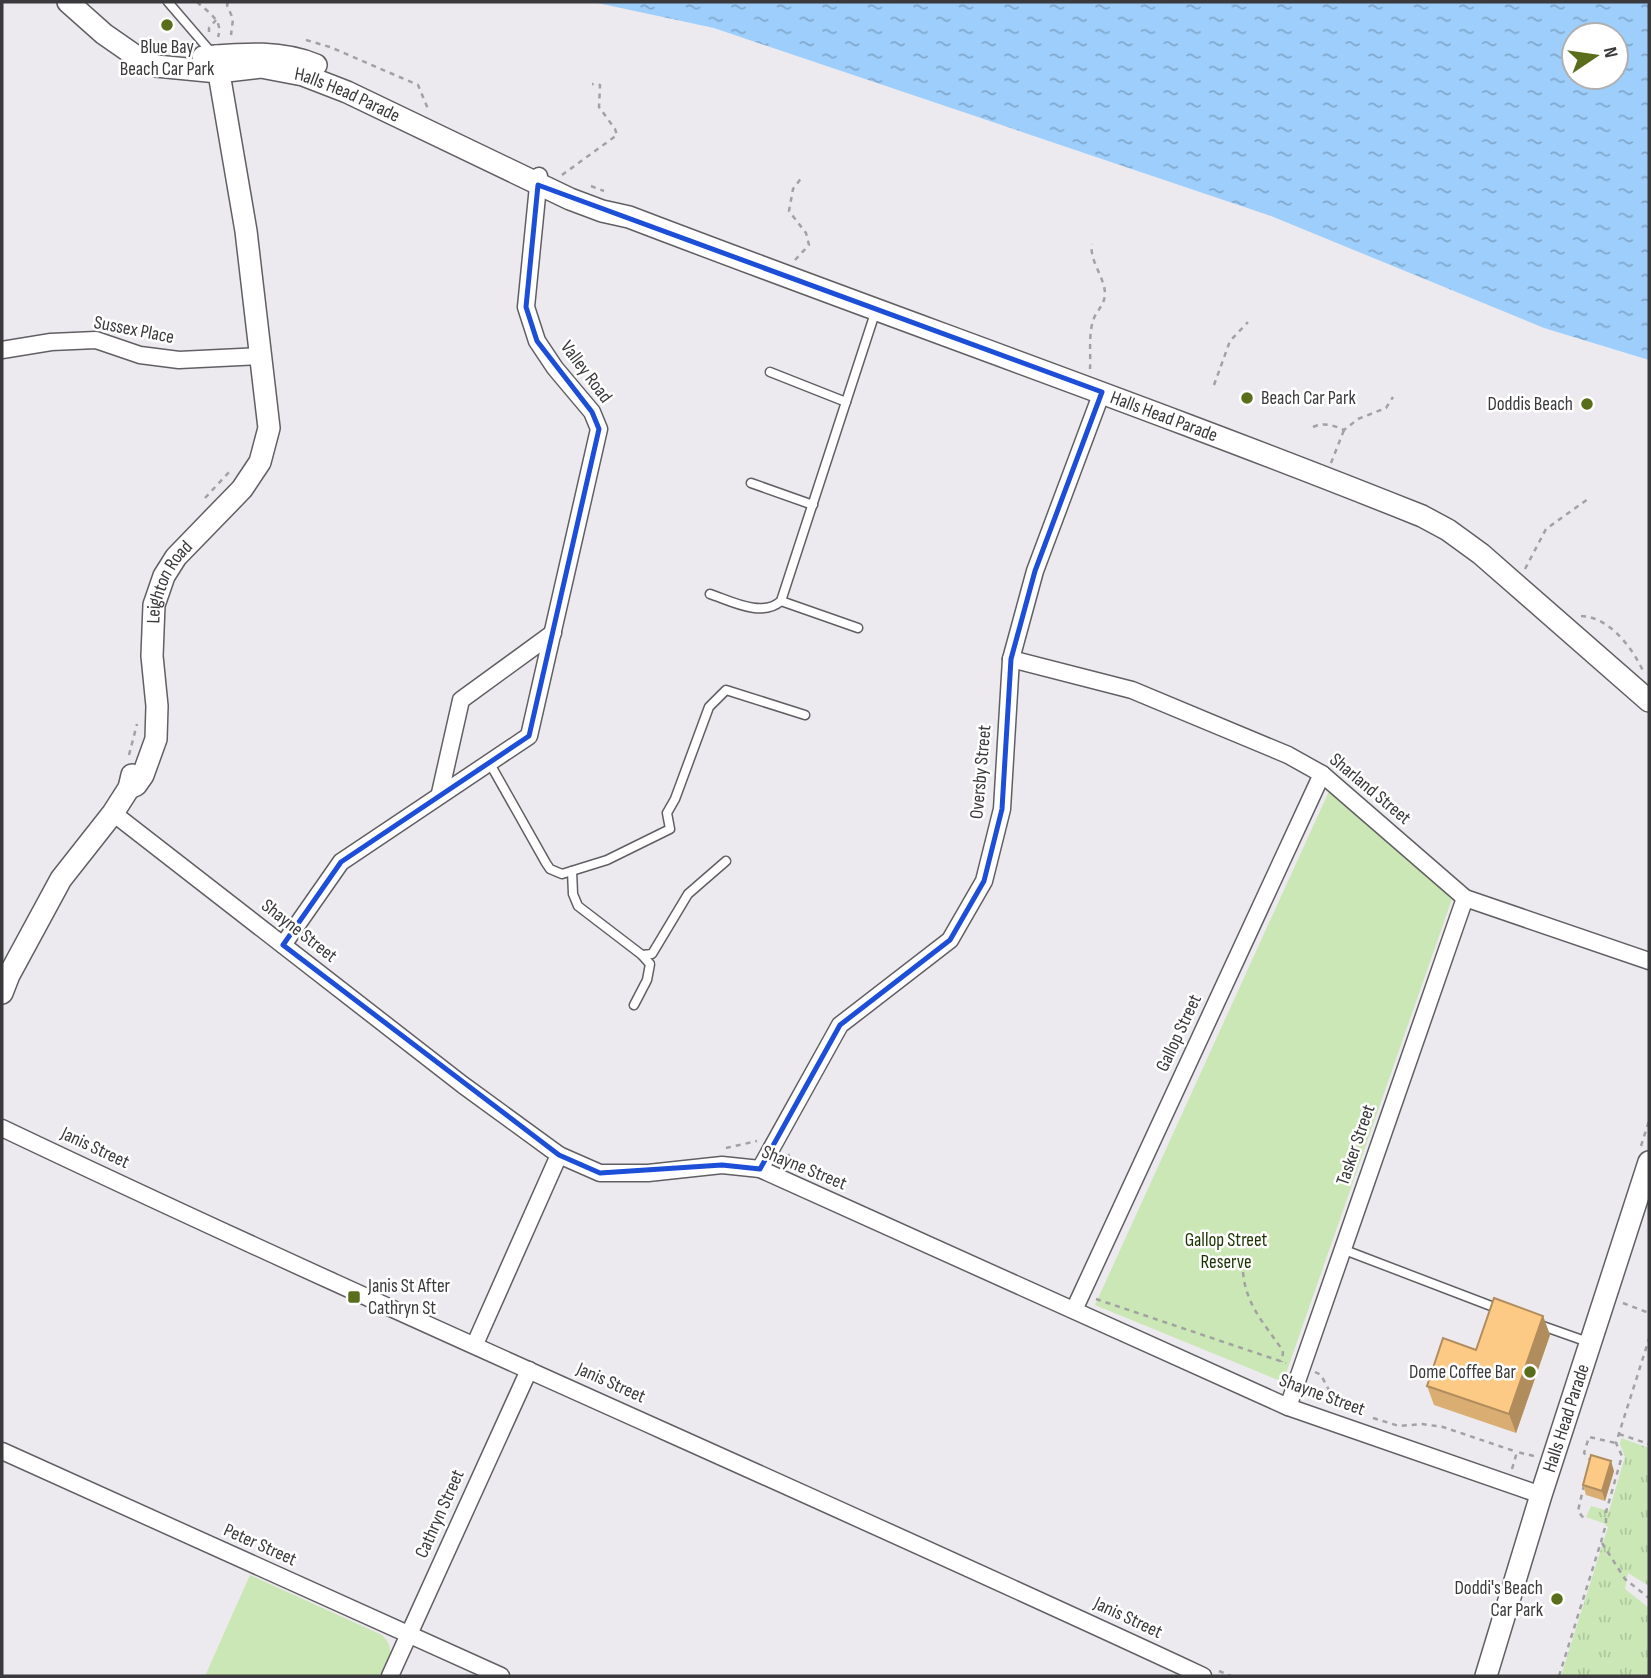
<svg xmlns="http://www.w3.org/2000/svg" width="1651" height="1678" font-family="'Sofia Sans Condensed',sans-serif">
	<style>
		.grass { fill: url(#grass-tufts) }
		.green { fill: #cae7b5 }
		.water { fill: url(#water-ripples); fill-rule: evenodd }
		.lines { fill: none; stroke-linecap: round; stroke-linejoin: round }
		.lane-casing { stroke: #615f64; stroke-width: 11 }
		.street-casing { stroke: #615f64; stroke-width: 19 }
		.secondary-casing { stroke: #615f64; stroke-width: 24 }
		.path { stroke: #a2a1a4; stroke-width: 2.5; stroke-dasharray: 5 5; stroke-linecap: butt }
		.lane { stroke: #fff; stroke-width: 8 }
		.street { stroke: #fff; stroke-width: 16 }
		.secondary { stroke: #fff; stroke-width: 21 }
		.wall { fill: #daae73 }
		.shaded-wall { fill: #b18d5e }
		.building { fill: #fdca86; stroke: #b18d5e; stroke-width: 2 }
		.marked { fill: none; stroke: #1d4ed8; stroke-width: 5; stroke-linejoin: round }
		.poi-dot { fill: #5a6d1a; stroke: #fff; stroke-width: 2.5 }
		.labels { text-anchor: middle; dominant-baseline: central; stroke-width: 5; stroke-linejoin: round; paint-order: stroke }
		.poi-label { font-size: 19px; fill: #3a393b; stroke: #fff; text-anchor: end }
		.street-label { font-size: 19px; fill: #3a393b; stroke: #fff }
		.park-label { font-size: 19px; fill: #1b3301; stroke: #fff }
	</style>
	<defs>
		<pattern id="grass-tufts" width="24" height="20" patternUnits="userSpaceOnUse" patternTransform="scale(1.75)"><rect width="24" height="20" fill="#cae7b5"/><path d="M3 7l-1-3M5 7V3M7 7l1-3M15 17l-1-3M17 17v-4M19 17l1-3" fill="none" stroke="#aec79d"/></pattern>
		<pattern id="water-ripples" width="26" height="14" patternUnits="userSpaceOnUse" patternTransform="scale(1.75)"><rect width="26" height="14" fill="#9dcefc"/><path d="M2 4q2-2 4 0t4 0M15 11q2-2 4 0t4 0" fill="none" stroke="#81a8cd"/></pattern>
	</defs>
	<rect width="100%" height="100%" fill="#eceaef"/>
	<!-- grass -->
	<path class="grass" d="M1621,1438L1649,1448V1586L1628,1573L1625,1589L1649,1608V1676H1561L1608,1527L1603,1523L1586,1517L1591,1506L1609,1511L1625,1457L1620,1444Z"/>
	<!-- green -->
	<g class="green">
		<path d="M1330,789L1452,899L1283,1382L1095,1305Z"/>
		<path d="M250,1575L382,1635C396,1647 389,1662 382,1676H205Z"/>
	</g>
	<!-- water -->
	<path class="water" d="M593,2H1649V360L1544,328L1271,216L714,28ZM1574,35H1616V77H1574Z"/>
	<g class="lines">
		<defs>
			<g id="lane">
				<path d="M168,2L211,52"/>
				<path d="M770,372L846,402"/>
				<path d="M751,483L813,505"/>
				<path d="M710,594C731,601 762,618 781,601L876,310"/>
				<path d="M781,601L858,628"/>
				<path d="M489,762L546,863L550,869L562,874L607,860L670,829L667,813L675,799L709,707L726,690L805,715"/>
				<path d="M572,871L573,894L578,906L642,955L652,954L688,894L726,861"/>
				<path d="M634,1005L647,980L650,964L642,955"/>
				<path d="M1342,1249L1499,1309"/>
				<path d="M1537,1324L1588,1342"/>
			</g>
			<g id="street">
				<path d="M2,350L51,342L96,340L140,355L179,360L259,356"/>
				<path d="M1011,659L1132,690L1288,755L1322,774L1465,898L1649,961"/>
				<path d="M440,793L461,700L553,633"/>
				<path d="M113,813L463,1085L559,1155L600,1173H648L722,1165L760,1169L1288,1407L1541,1495"/>
				<path d="M283,945L341,862L529,736L599,429L592,412L555,368L537,341L526,307L539,176"/>
				<path d="M2,1128C399,1317 804,1490 1203,1676"/>
				<path d="M760,1169L840,1025L950,940L984,881L1002,809L1011,659L1035,571L1102,392"/>
				<path d="M1074,1310L1322,774"/>
				<path d="M475,1344L559,1155"/>
				<path d="M1288,1407L1465,898"/>
				<path d="M2,1451L501,1676"/>
				<path d="M390,1676L529,1370"/>
			</g>
			<g id="secondary">
				<path id="s1" d="M68,2L104,34L140,59L156,66L218,72L261,67L303,75L347,92L570,199L602,211L629,217C893,318 1160,411 1422,516L1448,530L1481,554L1649,701"/>
				<path d="M203,57C242,54 279,50 316,65"/>
				<path id="s2" d="M129,788L136,785L143,775L156,739L157,706L152,656L154,605L164,576L176,557L242,489L260,462L269,428L246,231L216,56"/>
				<path d="M2,993L9,975L61,879L113,813L129,788L132,775"/>
				<path id="s3" d="M1486,1676L1541,1495L1649,1162"/>
			</g>
		</defs>
		<!-- lane casing -->
		<use href="#lane" class="lane-casing"/>
		<!-- street casing -->
		<use href="#street" class="street-casing"/>
		<!-- secondary casing -->
		<use href="#secondary" class="secondary-casing"/>
		<!-- path -->
		<g class="path">
			<path d="M197,2C208,12 224,21 218,37"/>
			<path d="M228,2L227,5L233,19L231,35"/>
			<path d="M209,32V28L216,20"/>
			<path d="M306,40L330,47L418,85L428,109"/>
			<path d="M562,175L617,135L615,129L599,107L600,85L592,84"/>
			<path d="M591,186L604,191"/>
			<path d="M795,260L809,245L806,233L789,211L793,189L802,177"/>
			<path d="M1090,369C1091,354 1088,333 1094,318C1098,309 1105,304 1105,293C1104,276 1089,260 1092,244"/>
			<path d="M1214,385L1230,341L1248,322"/>
			<path d="M1313,427C1324,422 1333,425 1344,430L1358,419L1386,408L1393,397"/>
			<path d="M1331,463L1344,430"/>
			<path d="M205,498L231,470"/>
			<path d="M1525,569L1546,529L1588,499"/>
			<path d="M1581,616C1609,617 1632,647 1643,671"/>
			<path d="M129,755L137,724"/>
			<path d="M1641,1146L1649,1121"/>
			<path d="M726,1148L757,1141"/>
			<path d="M788,1154L794,1167"/>
			<path d="M1243,1272C1246,1306 1265,1324 1283,1351L1282,1362"/>
			<path d="M1096,1299L1286,1363"/>
			<path d="M1623,1303L1649,1313"/>
			<path d="M1315,1372L1321,1375L1332,1396L1350,1410"/>
			<path d="M1373,1418L1399,1426L1422,1424L1443,1427L1517,1452"/>
			<path d="M1619,1434L1649,1444"/>
			<path d="M1592,1462L1584,1453L1589,1437L1616,1443"/>
			<path d="M1512,1469L1517,1452L1534,1456"/>
			<path d="M1584,1485L1578,1511L1585,1520"/>
			<path d="M1602,1543L1625,1579L1649,1598"/>
			<path d="M1219,1671L1231,1676"/>
			<path d="M1559,1676L1601,1542L1606,1524V1512L1622,1456L1616,1443L1649,1339"/>
		</g>
		<!-- lane -->
		<use href="#lane" class="lane"/>
		<!-- street -->
		<use href="#street" class="street"/>
		<!-- secondary -->
		<use href="#secondary" class="secondary"/>
	</g>
	<!-- wall -->
	<g class="wall">
		<path d="M1543,1316L1550,1335L1516,1433L1434,1405L1427,1386L1476,1350Z"/>
		<path d="M1614,1471L1605,1501L1586,1495L1583,1485Z"/>
	</g>
	<!-- shaded-wall -->
	<g class="shaded-wall">
		<path d="M1543,1316L1550,1335L1516,1433L1509,1414Z"/>
		<path d="M1611,1461L1614,1471L1605,1501L1602,1491Z"/>
	</g>
	<!-- building -->
	<g class="building">
		<path d="M1494,1298L1543,1316L1509,1414L1427,1386L1443,1338L1476,1350Z"/>
		<path d="M1591,1455L1611,1461L1602,1491L1583,1485Z"/>
	</g>
	<!-- marked area -->
	<path class="marked" d="M538,185L1102,392L1035,571L1011,659L1002,809L984,881L950,940L840,1025L760,1169L722,1165L600,1173L559,1155L283,945L341,862L529,736L599,429L592,412L537,341L526,307Z"/>
	<!-- markers -->
	<g class="poi-dot">
		<circle cx="167" cy="25" r="7"/>
		<circle cx="1247" cy="398" r="7"/>
		<circle cx="1587" cy="404" r="7"/>
		<rect x="347" y="1290" width="14" height="14" rx="3.5"/>
		<circle cx="1530" cy="1372" r="7"/>
		<circle cx="1557" cy="1599" r="7"/>
	</g>
	<g class="labels">
		<!-- poi labels -->
		<g class="poi-label">
			<text x="167" y="47" text-anchor="middle">Blue Bay<tspan x="167" dy="22">Beach Car Park</tspan></text>
			<text x="1261" y="398" text-anchor="start">Beach Car Park</text>
			<text x="1573" y="404">Doddis Beach</text>
			<text x="368" y="1286" text-anchor="start">Janis St After<tspan x="368" dy="22">Cathryn St</tspan></text>
			<text x="1516" y="1372">Dome Coffee Bar</text>
			<text x="1543" y="1588">Doddi's Beach<tspan x="1543" dy="22">Car Park</tspan></text>
		</g>
		<!-- street labels -->
		<g class="street-label">
			<text stroke="none"><textPath href="#s1" startOffset="306">Halls Head Parade</textPath></text>
			<text transform="translate(134 330) rotate(11)">Sussex Place</text>
			<text transform="translate(586 372) rotate(53)">Valley Road</text>
			<text stroke="none"><textPath href="#s1" startOffset="1185">Halls Head Parade</textPath></text>
			<text stroke="none"><textPath href="#s2" startOffset="219">Leighton Road</textPath></text>
			<text transform="translate(981 772) rotate(-85)">Oversby Street</text>
			<text transform="translate(1370 789) rotate(40)">Sharland Street</text>
			<text transform="translate(299 931) rotate(38)">Shayne Street</text>
			<text transform="translate(1179 1033) rotate(-65)">Gallop Street</text>
			<text transform="translate(1356 1145) rotate(-71)">Tasker Street</text>
			<text transform="translate(95 1148) rotate(25)">Janis Street</text>
			<text transform="translate(804 1168) rotate(22)">Shayne Street</text>
			<text transform="translate(611 1383) rotate(24)">Janis Street</text>
			<text transform="translate(1322 1395) rotate(20)">Shayne Street</text>
			<text stroke="none"><textPath href="#s3" startOffset="270">Halls Head Parade</textPath></text>
			<text transform="translate(440 1514) rotate(-66)">Cathryn Street</text>
			<text transform="translate(260 1545) rotate(24)">Peter Street</text>
			<text transform="translate(1128 1618) rotate(25)">Janis Street</text>
		</g>
		<!-- park labels -->
		<g class="park-label">
			<text x="1226" y="1240">Gallop Street<tspan x="1226" dy="22">Reserve</tspan></text>
		</g>
	</g>
	<!-- border -->
	<rect width="1651" height="1678" fill="none" stroke="#3a393b" stroke-width="7"/>
	<!-- north arrow -->
	<g transform="translate(1595 56) rotate(77)"><circle r="33" fill="#ffffff" stroke="#b0b0b1" stroke-width="2"/>
	<path d="M0-5L12 26L0 18L-12 26Z" fill="#5a6d1a"/>
	<text y="-10" font-size="19" font-weight="bold" text-anchor="middle" fill="#3a393b">N</text>
	</g>
</svg>
